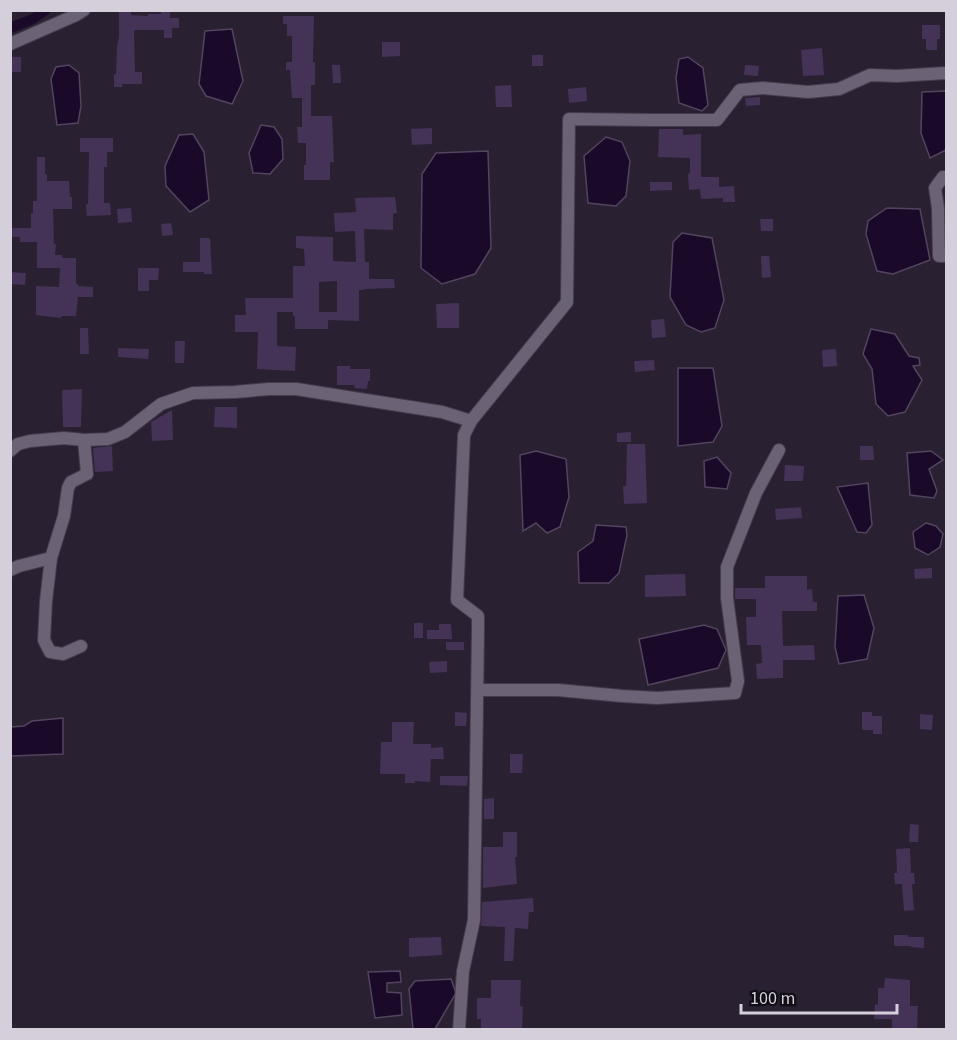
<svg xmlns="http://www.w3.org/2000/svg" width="957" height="1040" font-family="'Source Sans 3',sans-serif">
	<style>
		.water { fill: #1b092a; stroke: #52445f; stroke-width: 1.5 }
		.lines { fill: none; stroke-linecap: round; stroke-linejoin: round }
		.canal { stroke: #1b092a; stroke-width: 10 }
		.building { fill: #453257; fill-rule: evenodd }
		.minor-casing { stroke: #443d4b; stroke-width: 14 }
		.minor { stroke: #6b6275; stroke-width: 12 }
	</style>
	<rect width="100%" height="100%" fill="#292131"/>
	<!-- water -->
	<g class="water">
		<path d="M232,29L243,81L232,104L206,96L199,84L205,31Z"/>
		<path d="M688,57L703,68L708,105L702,111L679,103L676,78L679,59Z"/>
		<path d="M69,65L79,73L81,106L78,123L57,125L51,79L56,67Z"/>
		<path d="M946,91V150L930,158L921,133L922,92Z"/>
		<path d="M261,125L274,127L282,139L283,159L270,174L253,173L249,153Z"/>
		<path d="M193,134L204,152L209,200L190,212L166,186L165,166L179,135Z"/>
		<path d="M606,137L622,142L630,161L626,196L616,206L588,203L584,156Z"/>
		<path d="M488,151L491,248L475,274L442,284L421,268L422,174L436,153Z"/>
		<path d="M887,208L920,209L930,260L893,274L877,271L866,234L868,221Z"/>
		<path d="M682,233L712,238L724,300L715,328L701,332L686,325L670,297L673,242Z"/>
		<path d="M871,329L895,334L909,356L919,358L920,365L913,366L922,380L905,412L888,416L876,404L872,369L863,354Z"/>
		<path d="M678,368H713L722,426L713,442L678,446Z"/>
		<path d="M536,451L566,459L569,497L560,527L547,533L536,523L523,531L520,455Z"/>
		<path d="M931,451L943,460L929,469L937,491L934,498L910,495L907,453Z"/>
		<path d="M717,457L731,473L727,489L705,487L704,461Z"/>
		<path d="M868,483L872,525L866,533L857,532L837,487Z"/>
		<path d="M926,523L936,526L943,534L940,547L928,555L915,548L913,532Z"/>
		<path d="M596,525L626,527L627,535L619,573L609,583H579L578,552L593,541Z"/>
		<path d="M864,595L874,628L867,659L839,664L835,647L838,596Z"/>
		<path d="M704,625L717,629L726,650L718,668L648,685L639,639Z"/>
		<path d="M63,718V754L11,756V727L24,726L32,721Z"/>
		<path d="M400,971L401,982L387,983V992L401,993L402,1015L375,1018L368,972Z"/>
		<path d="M451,979L456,993L435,1029H413L409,989L415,981Z"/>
	</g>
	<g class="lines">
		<!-- canal -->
		<path class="canal" d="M10,28L33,19L46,10"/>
	</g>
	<!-- building -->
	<g class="building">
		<path d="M119,10H131V15L148,16V14H161V10H170V18H179V28H172V38H164V30H134L135,72H142V84H122V87H114V74H116L117,47L119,37Z"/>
		<path d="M283,16H314L313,62H315V85H311V116H332L334,162H330V180H304V165H306V143H298L297,127H302V98H292L290,70H286V62H292V36H287V24H283Z"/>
		<path d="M922,25H940V39H937V50H926V39H922Z"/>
		<path d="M382,42H400V56L382,57Z"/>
		<path d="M822,48L824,75L803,76L801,50Z"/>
		<rect x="532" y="55" width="11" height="11"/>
		<rect x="10" y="57" width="11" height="15"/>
		<path d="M332,65H340L341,83H333Z"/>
		<path d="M745,65L759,66L758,76L744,75Z"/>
		<path d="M511,85L512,107H496L495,86Z"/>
		<path d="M586,87L587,101L569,103L568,89Z"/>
		<path d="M760,97V105L746,106L745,98Z"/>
		<path d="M432,128V144L412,145L411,129Z"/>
		<path d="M659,129H683V135L701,134V177H719V187L734,186L735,202H723V198L701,199L700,189L689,190L688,174L690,173V158L658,157Z"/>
		<path d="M80,138H113V152H107V167H104V203H110L111,215L87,216L86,204H88L89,152H80Z"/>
		<path d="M37,157H45V174H47V181H69L70,197H72V209H53L54,244H56L55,255H62V258H76V284H78V286L93,287V297H78L76,316H61V318L36,315V286L59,287L60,268H37V242H20V237H10V228H31V213H33V201H37Z"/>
		<path d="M650,182H672V190L650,191Z"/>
		<path d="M395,197L397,213L393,214V230L364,229L365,262H369V279H394L395,288L364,289V290H359V321L328,320V329H295V316H293V312H277V346L296,347L295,371L257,369L258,332H235V315H246L245,298H293V266H305L304,249L296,248V236L333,237V261L356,262L355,231L335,232L334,213L356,212L355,198ZM337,281V312H319V282Z"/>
		<path d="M131,208L132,222L118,223L117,209Z"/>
		<path d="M760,219H773V231H761Z"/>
		<path d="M171,223L173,235L162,236L161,224Z"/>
		<path d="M200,238H210L212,274H204V272H183V262H200Z"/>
		<path d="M761,256H769L771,277L762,278Z"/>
		<path d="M138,268H159L158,280H149V291H138Z"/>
		<path d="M10,272L26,273L25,285L10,284Z"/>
		<path d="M459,303V328H437L436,304Z"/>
		<path d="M664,319L666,337L652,338L651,320Z"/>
		<path d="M80,328H88L89,354H80Z"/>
		<path d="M175,341H185L184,363H175Z"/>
		<path d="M118,348L149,349L148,359L118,357Z"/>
		<path d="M836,349L837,366L823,367L822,350Z"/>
		<path d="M654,360L655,370L635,372L634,361Z"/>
		<path d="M337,366H350V369H370V381H368L367,389L354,388L355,385H337Z"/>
		<path d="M82,389L81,427H63L62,390Z"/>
		<path d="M215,407H237V428L214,427Z"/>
		<path d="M172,410L173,440L152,441L151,422Z"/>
		<path d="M631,432V442H617V433Z"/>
		<path d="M627,444H645L647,503L624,504L623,486H626Z"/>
		<path d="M112,446L113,471L95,472L93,448Z"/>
		<path d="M860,446H873L874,460H860Z"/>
		<path d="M785,465L804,466L803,481H784Z"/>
		<path d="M801,507L802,518L776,520L775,509Z"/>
		<path d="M932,568V578L915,579L914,569Z"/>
		<path d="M685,574L686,596L645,597V575Z"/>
		<path d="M765,576H807V590L812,589L813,602H817V611H782L783,646L814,645L815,660H783V678L757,679L756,664L762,663L761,645H747L746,617H756V599H735V588H765Z"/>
		<rect x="414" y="623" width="9" height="15"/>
		<path d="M439,624H451L452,639H427V630H439Z"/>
		<rect x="446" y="642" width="18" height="8"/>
		<path d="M447,661V672L430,673L429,662Z"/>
		<path d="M455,712L467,713L466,726H455Z"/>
		<path d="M862,712H872V716H882V734H873V730H862Z"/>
		<path d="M920,714L933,715L932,730L920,729Z"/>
		<path d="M392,722H414L413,744H431V748L443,747L444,759H431L430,782L415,781V783H405V774H380L381,742H392Z"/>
		<path d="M510,754H523L522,773H510Z"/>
		<path d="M440,776H468L467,786L440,785Z"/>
		<path d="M494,798V819H484V799Z"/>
		<path d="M910,824L919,825L918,842H909Z"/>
		<path d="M503,832H517V857H515L517,884L483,888V847H503Z"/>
		<path d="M910,848L911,873H914L915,884H912L914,910L904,911L902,884H895L894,873H897L896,849Z"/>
		<path d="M533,898L534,912H529L528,929L515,928L513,961H504L505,927L481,926L482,902Z"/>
		<path d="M894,935H908V937H924V948L911,947V946H894Z"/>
		<path d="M441,937L442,955L409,957V938Z"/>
		<path d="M885,978L910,980V1006H918L917,1029H892V1019H874L875,1004L878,1005V988H884Z"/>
		<path d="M491,980H521L520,1006L523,1007L522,1029H481V1019H477V998H491Z"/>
	</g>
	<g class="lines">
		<defs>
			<g id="minor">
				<path d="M10,44L76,15L84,10"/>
				<path d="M946,177H943L935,188L938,208L939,256H946"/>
				<path d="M10,451L18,444L30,441L64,438L84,440L108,439L125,432L161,404L193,393L235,392L269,389H296L442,412L471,421"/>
				<path d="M10,570L19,566L51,558"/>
				<path d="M81,646L63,654L50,652L44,640L46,601L51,558L64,516L68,488L71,482L87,474L84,440"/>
				<path d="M478,690H558L622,696L657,698L735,693L738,681L727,598V567L756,493L779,450"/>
				<path d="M459,1030L463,971L474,920L478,630V616L457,600L464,435L471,421L567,302L569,119L651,120H717L740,90L763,88L808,92L839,89L870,75L897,76L946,73"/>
			</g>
		</defs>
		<!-- minor casing -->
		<use href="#minor" class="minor-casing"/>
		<!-- minor -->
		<use href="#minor" class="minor"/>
	</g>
	<!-- border -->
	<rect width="957" height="1040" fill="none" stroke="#d4cfda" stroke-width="24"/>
	<!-- scale -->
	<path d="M741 1004v9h156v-9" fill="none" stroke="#d4cfda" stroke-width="3"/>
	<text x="750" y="1004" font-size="18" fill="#d4cfda" stroke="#100d14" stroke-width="4.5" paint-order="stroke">100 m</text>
</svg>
